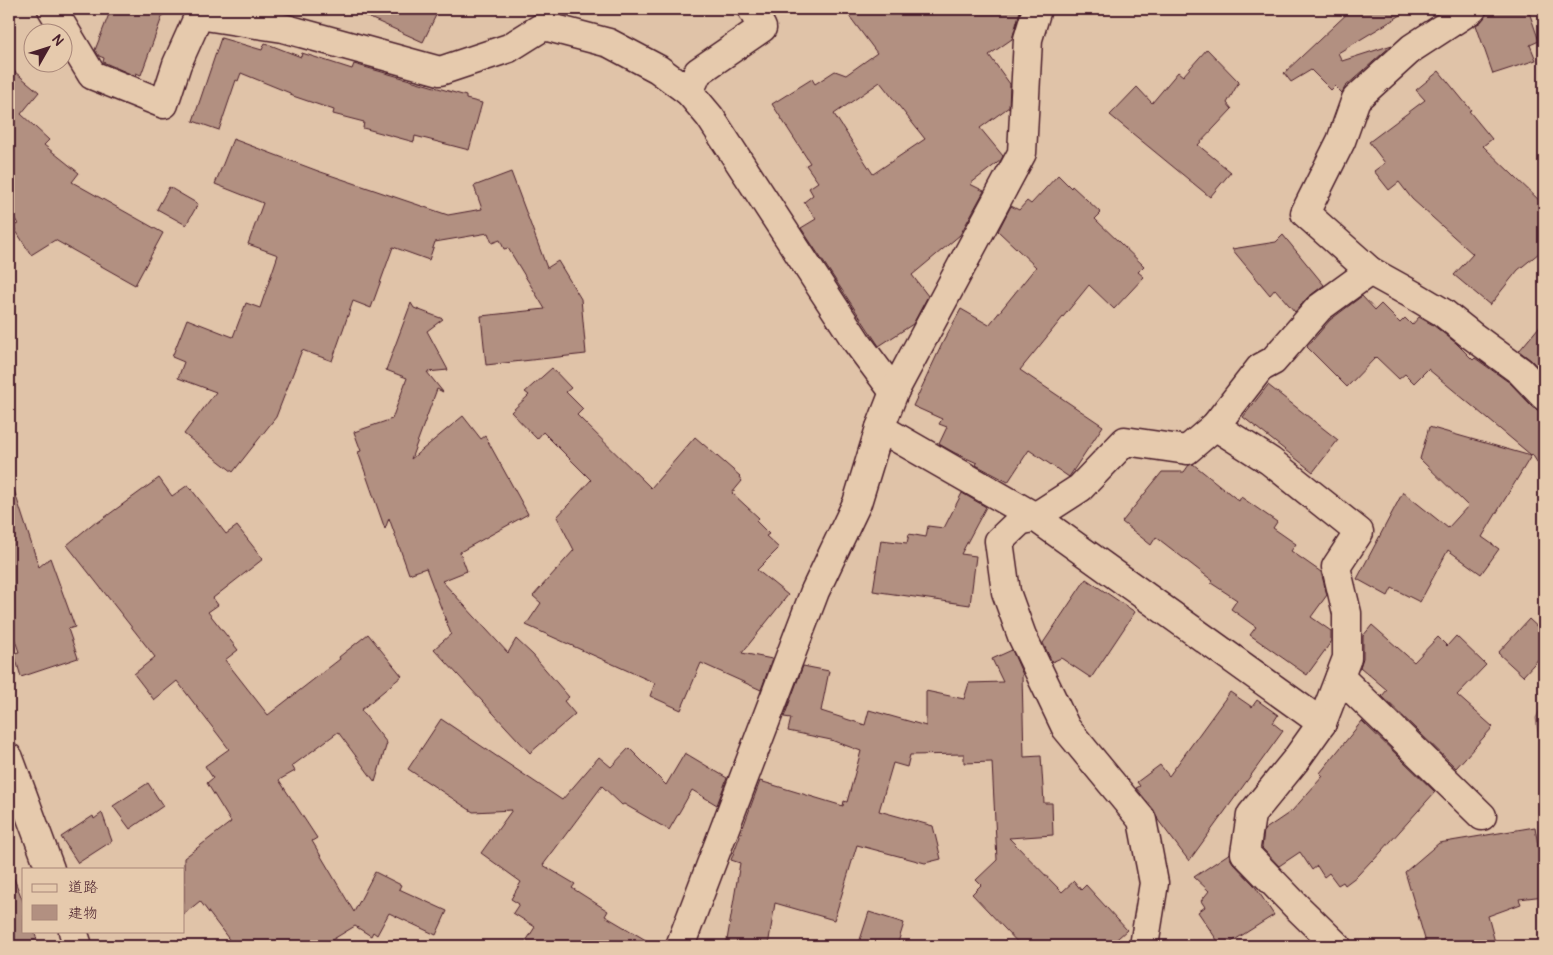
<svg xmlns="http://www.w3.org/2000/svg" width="1553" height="955" font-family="Pangolin,'Klee One',sans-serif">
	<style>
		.green { fill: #c4a591; stroke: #87625e }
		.building { fill: #b29081; stroke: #4a1f2b; fill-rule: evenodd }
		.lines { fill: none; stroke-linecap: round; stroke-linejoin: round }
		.minor-casing { stroke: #4a1f2b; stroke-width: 31 }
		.highway-casing { stroke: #4a1f2b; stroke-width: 31 }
		.minor { stroke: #e6caad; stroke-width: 28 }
		.highway { stroke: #e6caad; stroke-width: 28 }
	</style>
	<rect width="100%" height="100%" fill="#e0c3a8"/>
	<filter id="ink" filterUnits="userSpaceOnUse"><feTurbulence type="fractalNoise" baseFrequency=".02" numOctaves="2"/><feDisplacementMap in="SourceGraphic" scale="10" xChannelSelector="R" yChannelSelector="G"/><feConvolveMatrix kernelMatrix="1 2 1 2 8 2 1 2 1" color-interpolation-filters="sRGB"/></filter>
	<g filter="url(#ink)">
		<!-- green -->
		<path class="green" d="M1544,702V773L1543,771L1536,718Z"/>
		<!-- building -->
		<g class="building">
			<path d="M111,9H165L141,75L136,73L135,76L103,62L104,58L99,56L95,50Z"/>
			<path d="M350,9H439L423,42Z"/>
			<path d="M844,9H1019L1020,11L1012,39L989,55L1010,84L1009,107L980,128L1003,156L1001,160L970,184L984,191L960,235L912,275L928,296L913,324L879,346L801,228L816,219L804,202L813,195L809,188L818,182L806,165L810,163L772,104L812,79L815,84L835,71L846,75L877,53ZM880,82L925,139L873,174L834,114Z"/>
			<path d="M1352,9H1411L1338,53L1342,61L1392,45L1345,87L1342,93L1335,86L1331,90L1311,70L1291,82L1284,73Z"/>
			<path d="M1503,9H1528L1539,41L1530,45L1536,60L1493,74L1476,25L1481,22L1486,14Z"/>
			<path d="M221,38L262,50L265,43L301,57L302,53L352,69L354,64L466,96V99L482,103L469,150L415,136L414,142L363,128L364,122L333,114L334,110L290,95V93L241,73L238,81L236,80L219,130L193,121Z"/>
			<path d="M1207,49L1239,82L1227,103L1232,109L1198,145L1231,172L1210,197L1110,115L1137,87L1152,103L1178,72L1183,76Z"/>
			<path d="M9,67L39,92L21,114L49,140L44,145L79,173L72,182L163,233L135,285L55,240L31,255L13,226L18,224L9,209Z"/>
			<path d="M1439,71L1471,110L1469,111L1492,139L1483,146L1544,205V249L1518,270L1490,305L1454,275L1473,254L1412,199L1399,182L1389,190L1374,171L1385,163L1369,142L1425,100L1416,90Z"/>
			<path d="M233,139L318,171L448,215L482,209L474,186L511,172L547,268L558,261L581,299L586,354L486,365L481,316L545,309L508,248L504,249L500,240L492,243L488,233L435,242L429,260L393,247L371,308L353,301L332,361L302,350L276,417L233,472L184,434L216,392L178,378L184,362L172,357L187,319L233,337L246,303L260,308L278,255L248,244L263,203L215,184Z"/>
			<path d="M1058,175L1071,188L1072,186L1101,213L1095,219L1144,266L1138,272L1144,277L1114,309L1089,285L1020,370L1103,426L1069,477L1029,450L1008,482L976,465L977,463L955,453L939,444L947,427L939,424L942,419L913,406L943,342L961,309L989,325L1036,267L998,231L1011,206L1019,210L1027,201L1031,204Z"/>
			<path d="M169,187L198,204L186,225L157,209Z"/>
			<path d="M1283,235L1324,285L1307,298L1295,312L1275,289L1270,295L1232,249L1276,242Z"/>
			<path d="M1362,296L1375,310L1381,304L1400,323L1405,318L1412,325L1419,317L1433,325L1456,343L1473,360L1475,358L1510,383L1533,407L1539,411H1544V473L1532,454L1531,455L1428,369L1414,383L1405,374L1399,379L1376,357L1347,387L1307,347L1330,320Z"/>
			<path d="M411,303L414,308L443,319L427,331L448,370L427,372L443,392L437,389L411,459L463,416L481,439L485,436L528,514L460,552L467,571L442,581L508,653L516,639L533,655L569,697L564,701L575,714L530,753L434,649L451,634L426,568L409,574L389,518L385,529L358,452L361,451L354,432L392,419L407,378L386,370Z"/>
			<path d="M1544,321V374L1531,360L1519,351Z"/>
			<path d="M552,368L571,388L566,392L583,409L577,415L651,488L695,437L740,476L739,477L742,481L732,493L759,518L756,521L769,534L766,536L779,548L757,570L788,595L742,653L772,659L761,690L701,663L681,710L650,696L655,683L526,625L541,603L533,596L574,550L557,517L591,480L543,432L537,439L511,412L529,395L525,392Z"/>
			<path d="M1268,385L1338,440L1313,472L1243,417Z"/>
			<path d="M1429,427L1531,456L1482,537L1499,549L1481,574L1448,550L1420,602L1392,588L1388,596L1357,579L1403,492L1448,528L1468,506L1420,459Z"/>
			<path d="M1193,464L1239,501L1241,497L1277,522L1273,528L1296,544L1291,551L1321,572L1327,595L1311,617L1331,631V642L1307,675L1250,635L1256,627L1231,609L1237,600L1211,583L1213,581L1156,537L1151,545L1122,522L1162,472H1184L1189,465Z"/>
			<path d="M159,478L172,496L188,485L226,534L237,526L263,559L213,598L218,605L208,612L238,650L225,660L268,715L340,659L339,657L368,634L402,676L361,710L387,743L375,782L338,732L292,766L295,771L279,780L317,838L312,841L354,912L375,872L401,885L399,889L447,911L436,935L389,913L377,935L373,932L371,936L355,926L322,946H234L200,901L184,914V858L231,822L207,783L213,778L205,766L229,749L177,681L154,700L134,674L155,657L67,545L96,521L97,523Z"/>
			<path d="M9,490H14L39,567L50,558L75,627L68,629L78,658L21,677L14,653L19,652L9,623Z"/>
			<path d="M962,493L986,507L961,554L976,556L970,605L873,591L881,540L907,543L909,534L926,537L928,526L944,528Z"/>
			<path d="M1086,579L1135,612L1091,678L1061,658L1052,662L1043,643Z"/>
			<path d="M1529,619L1544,633V653L1523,676L1498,653Z"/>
			<path d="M1372,625L1414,662L1438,637L1447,646L1456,636L1486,665L1457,695L1493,727L1456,768L1382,696L1387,690L1360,667L1363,658V636Z"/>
			<path d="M1012,650L1023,675H1022L1024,757L1041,756L1044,803H1052L1053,835L1009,838L1062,892L1074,881L1081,890L1086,885L1127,930L1109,946H1021L972,894L981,885L976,880L997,860L992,762L964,763V754L910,755L907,767L893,763L879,811L933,826L941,859L925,863L857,845L834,920L775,903L768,946H726L740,863L731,860L760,781L843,806L844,801L847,802L861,751L831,740L788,731L791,718L784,717L803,666L829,671L821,711L865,725L869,710L926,726V691L964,699L969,683L1003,682L992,659Z"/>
			<path d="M1230,692L1252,707L1257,700L1278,715L1273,723L1283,731L1189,861L1158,820L1154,810L1136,788L1140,786L1137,782L1160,765L1169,776Z"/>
			<path d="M441,719L562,800L599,757L611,767L629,748L666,785L685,753L727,778L717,805L692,790L669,830L624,804L622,805L602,786L543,865L575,884L572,888L608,911L605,916L656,946H523L535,927L513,913L519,904L511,899L521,882L481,853L512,810L473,812L408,769Z"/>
			<path d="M1362,721L1435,792L1373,861L1372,860L1357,876L1345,885L1343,882L1338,885L1329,873L1324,877L1317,866L1312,870L1300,852L1279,866L1262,848L1264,830L1292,811L1323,776L1320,773Z"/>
			<path d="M148,783L163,806L130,829L113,806Z"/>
			<path d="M102,813L112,841L78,863L61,837L93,816L94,819Z"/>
			<path d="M1535,827L1544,883V896L1519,899L1521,904L1488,916L1496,946H1427L1405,872L1439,843Z"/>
			<path d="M1230,853V858L1233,863L1254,885L1274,915L1225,946H1221L1198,912L1205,907L1201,901L1209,891L1194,877Z"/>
			<path d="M9,871H11L24,904V931H34L39,946H9Z"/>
			<path d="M869,912L904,923L897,946H858Z"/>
		</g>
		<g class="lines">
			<defs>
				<g id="minor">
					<path d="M52,9L92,75L164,104L177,64L199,15L283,28L440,71L509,48L544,26L609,43L658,69L689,92L710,117L856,341L894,392"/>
					<path d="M689,92L698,72L762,28L752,9"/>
					<path d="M1370,271L1415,296L1442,312L1471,335L1520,371L1544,396"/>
					<path d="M1215,426L1270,461L1359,532L1336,567L1347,613V658L1322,723L1295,761L1251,815L1245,853L1296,906L1337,946"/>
					<path d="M880,428L1035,517L1322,723"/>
					<path d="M1340,677L1482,816"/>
					<path d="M680,946L815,591L857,503L880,428L894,392L1022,153L1028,39L1037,9"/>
					<path d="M1144,946L1154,883L1142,820L1066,728L1022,636L1006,592L999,541L1020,521L1035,517L1080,488L1125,441L1187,450L1215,426L1260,368L1273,361L1319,308L1370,271L1305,213L1341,141L1356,99L1412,48L1472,9"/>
				</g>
				<g id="highway">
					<path d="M9,758L50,869"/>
					<path d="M73,931L78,946"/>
				</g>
			</defs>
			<!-- minor casing -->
			<use href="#minor" class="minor-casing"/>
			<!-- highway casing -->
			<use href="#highway" class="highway-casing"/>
			<!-- minor -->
			<use href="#minor" class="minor"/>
			<!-- highway -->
			<use href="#highway" class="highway"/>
		</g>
	</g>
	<!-- margin -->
	<rect width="1553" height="955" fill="none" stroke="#e6caad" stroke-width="30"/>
	<rect x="15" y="15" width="1523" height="925" fill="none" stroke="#4a1f2b" stroke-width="2" filter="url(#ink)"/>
	<!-- legend -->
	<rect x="22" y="868" width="162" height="65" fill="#e6caad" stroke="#a88679"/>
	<rect x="32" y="884" width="25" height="8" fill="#e6caad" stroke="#a88679"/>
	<text x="68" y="892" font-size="15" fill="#4a1f2b">道路</text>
	<rect x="32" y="905" width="25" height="15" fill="#b29081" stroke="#a88679"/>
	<text x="68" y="918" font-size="15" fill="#4a1f2b">建物</text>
	<!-- north arrow -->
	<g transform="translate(48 48) rotate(51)"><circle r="24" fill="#e6caad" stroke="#a88679"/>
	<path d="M0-4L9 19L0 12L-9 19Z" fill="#4a1f2b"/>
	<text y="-8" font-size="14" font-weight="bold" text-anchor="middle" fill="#4a1f2b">N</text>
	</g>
</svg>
